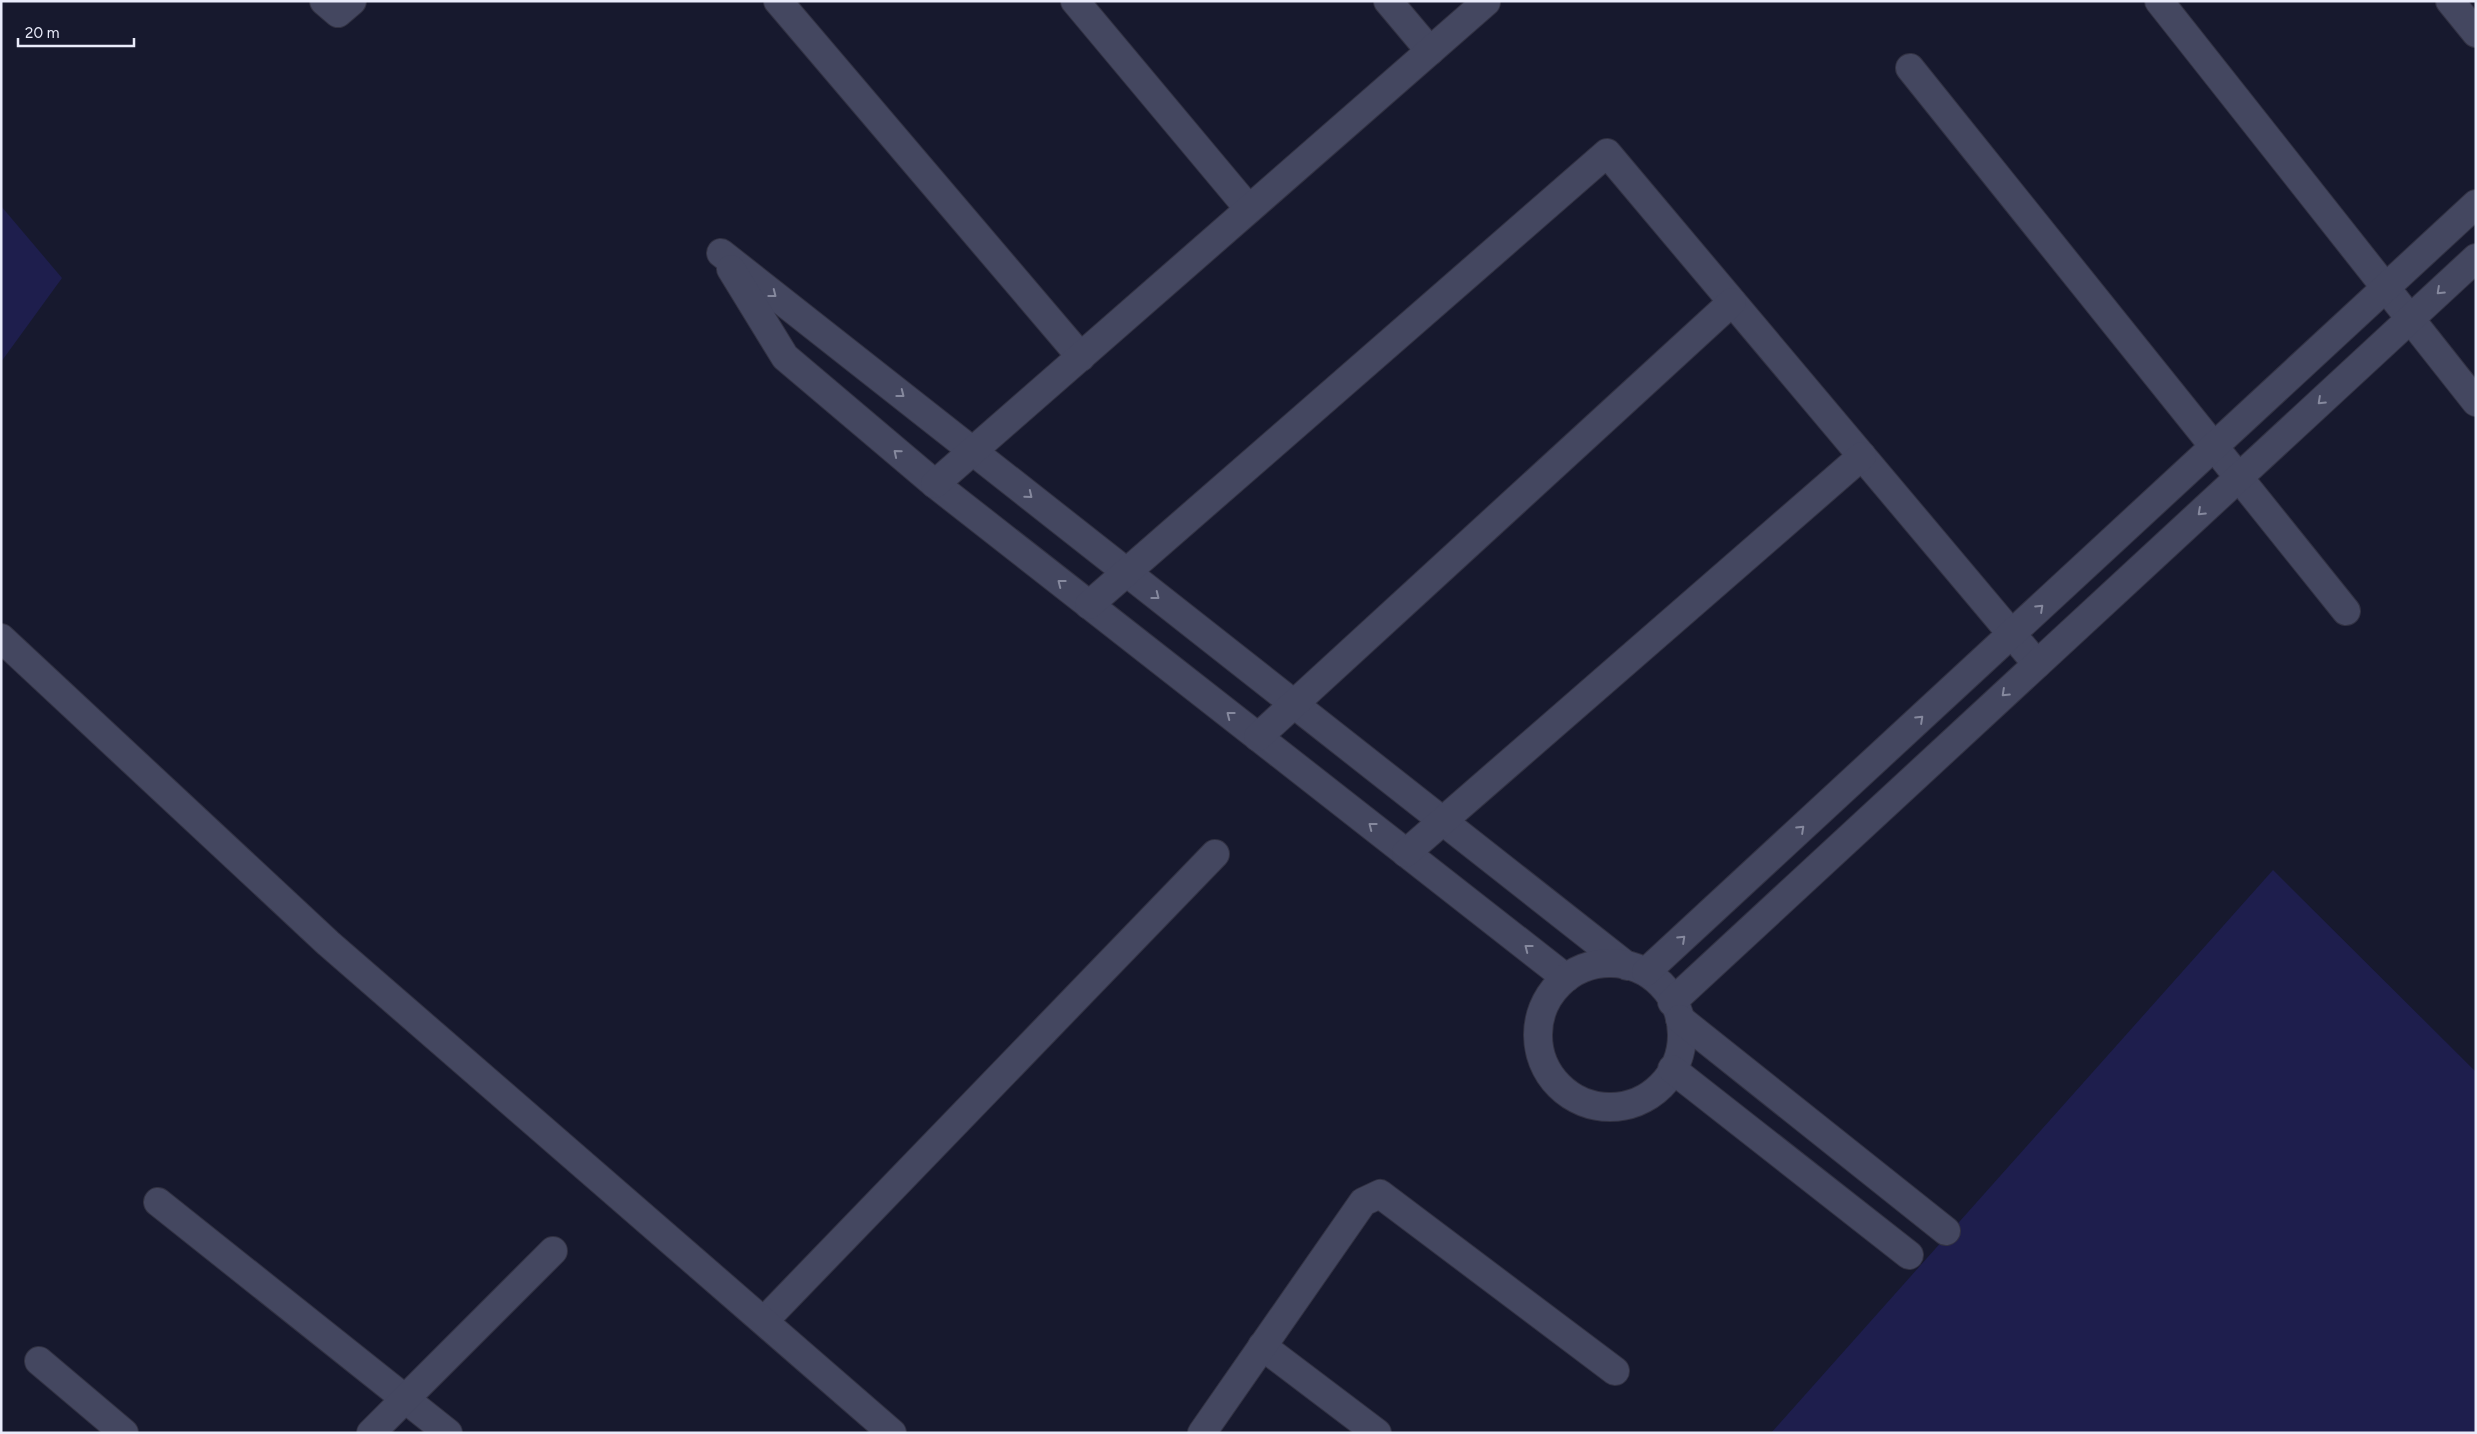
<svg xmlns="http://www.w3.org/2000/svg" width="2477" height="1434" font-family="Figtree,sans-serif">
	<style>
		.green { fill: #1e1e4d }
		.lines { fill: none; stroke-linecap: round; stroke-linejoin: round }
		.street-casing { stroke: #323243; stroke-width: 30 }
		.secondary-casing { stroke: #323243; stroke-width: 30 }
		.street { stroke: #444760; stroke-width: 28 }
		.secondary { stroke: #444760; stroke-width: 28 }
		.oneway { stroke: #86899e }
	</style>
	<rect width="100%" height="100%" fill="#17192e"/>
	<!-- green -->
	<g class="green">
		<path d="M1,206L62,278L1,362Z"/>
		<path d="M2273,870L2476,1072V1433H1771Z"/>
	</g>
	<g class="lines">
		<defs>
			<g id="street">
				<path d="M324,1L338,13L352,1"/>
				<path d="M778,1L1081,357"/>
				<path d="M1075,1L1249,209"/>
				<path d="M1388,1L1430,51"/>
				<path d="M2159,1L2476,402"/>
				<path d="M2450,1L2476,33"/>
				<path d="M1910,68L2346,611"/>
				<path d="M721,253L1627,966"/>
				<path d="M731,269L785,357L935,484L1566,978"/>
				<path d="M935,484L1486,2"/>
				<path d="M1089,605L1607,153L2037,664"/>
				<path d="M1258,737L1732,302"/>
				<path d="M1406,853L1862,456"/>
				<circle cx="1610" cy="1035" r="72"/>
				<path d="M1646,972L2476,204"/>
				<path d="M1672,1002L2476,258"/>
				<path d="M1680,1019L1946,1231"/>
				<path d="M1672,1069L1909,1255"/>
				<path d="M158,1202L448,1433"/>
				<path d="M764,1321L1215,854"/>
				<path d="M1262,1346L1377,1433"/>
				<path d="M39,1361L124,1433"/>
				<path d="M371,1433L553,1251"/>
				<path d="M1202,1433L1363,1202L1380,1194L1615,1371"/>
			</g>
			<path id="secondary" d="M1,638L328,943L892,1433"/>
		</defs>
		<!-- street casing -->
		<use href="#street" class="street-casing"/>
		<!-- secondary casing -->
		<use href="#secondary" class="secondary-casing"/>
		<!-- street -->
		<use href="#street" class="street"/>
		<!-- secondary -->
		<use href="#secondary" class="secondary"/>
	</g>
	<!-- one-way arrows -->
	<defs><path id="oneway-chevron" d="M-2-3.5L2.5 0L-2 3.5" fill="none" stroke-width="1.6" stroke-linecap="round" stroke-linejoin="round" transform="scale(1.25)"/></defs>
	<g class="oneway">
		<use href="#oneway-chevron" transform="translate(2440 291) rotate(137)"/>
		<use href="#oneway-chevron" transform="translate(773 294) rotate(38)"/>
		<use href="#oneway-chevron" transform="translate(901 394) rotate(38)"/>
		<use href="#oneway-chevron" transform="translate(2321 401) rotate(137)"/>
		<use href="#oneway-chevron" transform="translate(897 453) rotate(-140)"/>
		<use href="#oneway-chevron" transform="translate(1029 495) rotate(39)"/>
		<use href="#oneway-chevron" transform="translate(2201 512) rotate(137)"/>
		<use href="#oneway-chevron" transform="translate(1061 583) rotate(-142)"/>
		<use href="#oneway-chevron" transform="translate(1156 596) rotate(38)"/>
		<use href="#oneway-chevron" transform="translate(2040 608) rotate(-43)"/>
		<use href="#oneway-chevron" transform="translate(2005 693) rotate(137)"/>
		<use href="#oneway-chevron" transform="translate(1230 715) rotate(-142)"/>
		<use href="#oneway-chevron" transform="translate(1920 719) rotate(-43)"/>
		<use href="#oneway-chevron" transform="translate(1372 826) rotate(-142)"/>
		<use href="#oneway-chevron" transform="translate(1801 829) rotate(-43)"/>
		<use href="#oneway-chevron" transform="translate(1682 939) rotate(-43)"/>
		<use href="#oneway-chevron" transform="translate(1528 948) rotate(-142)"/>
	</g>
	<!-- border -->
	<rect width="2477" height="1434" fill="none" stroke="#eaecfb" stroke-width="5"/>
	<!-- scale -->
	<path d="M18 38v8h116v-8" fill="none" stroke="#eaecfb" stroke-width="2.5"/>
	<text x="25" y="38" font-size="15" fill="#eaecfb" stroke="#17192e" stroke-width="4" paint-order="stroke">20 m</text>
</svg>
